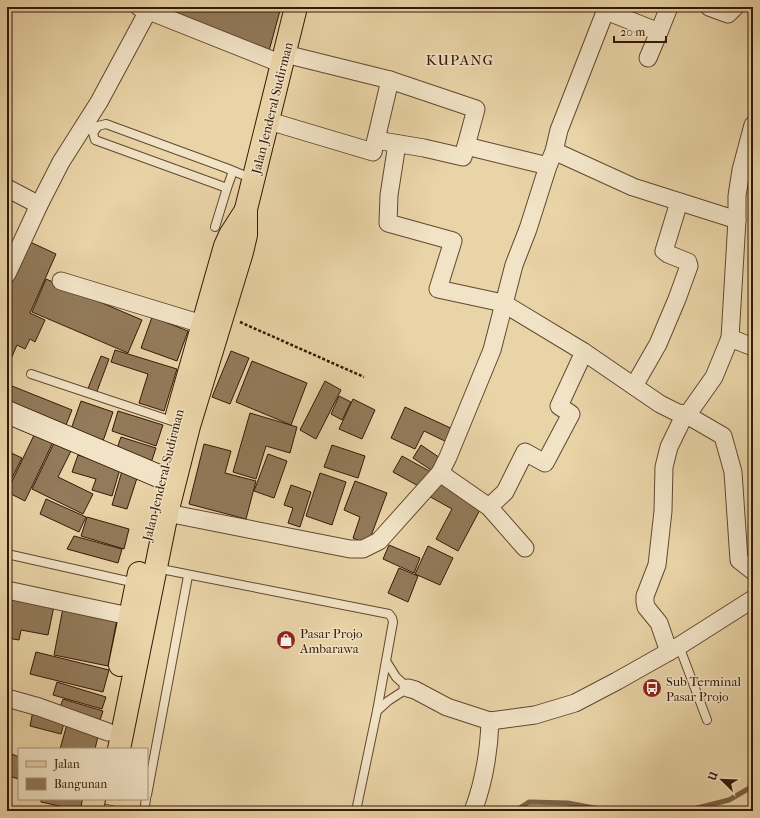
<svg xmlns="http://www.w3.org/2000/svg" width="760" height="818" font-family="'IM FELL French Canon',serif">
	<style>
		.lines { fill: none; stroke-linecap: round; stroke-linejoin: round }
		.stream { stroke: #7c6247; stroke-width: 5 }
		.building { fill: #937a5a; stroke: #351807 }
		.lane-casing { stroke: #62472f; stroke-width: 10 }
		.street-casing { stroke: #62472f; stroke-width: 19 }
		.secondary-casing { stroke: #351807; stroke-width: 24 }
		.primary-casing { stroke: #351807; stroke-width: 24 }
		.path { stroke: #351807; stroke-width: 2.5; stroke-dasharray: 3 2; stroke-linecap: butt }
		.lane { stroke: #f1e3c6; stroke-width: 8 }
		.street { stroke: #f1e3c6; stroke-width: 17 }
		.secondary { stroke: #f1e3c6; stroke-width: 22 }
		.primary { stroke: #e9d4a7; stroke-width: 22 }
		.labels { text-anchor: middle; dominant-baseline: central; stroke-width: 3; stroke-linejoin: round; paint-order: stroke }
		.street-label { font-size: 13px; fill: #351807; stroke: #f1e3c6 }
		.poi-label { font-size: 13px; fill: #351807; stroke: #f1e3c6; text-anchor: start }
		.quarter-label { font-size: 15px; letter-spacing: 1px; fill: #351807; stroke: #f1e3c6 }
	</style>
	<rect width="100%" height="100%" fill="#e9d4a7"/>
	<filter id="stains"><feTurbulence type="fractalNoise" baseFrequency=".005" numOctaves="4"/><feColorMatrix values="0 0 0 0 .2 0 0 0 0 .09 0 0 0 0 .02 0 0 0 .5 -.17"/></filter>
	<radialGradient id="worn" r=".72"><stop offset=".6" stop-color="#630" stop-opacity="0"/><stop offset="1" stop-color="#630" stop-opacity=".3"/></radialGradient>
	<g class="lines">
		<!-- stream -->
		<g class="stream">
			<path d="M515,811L529,802L568,803L610,811"/>
			<path d="M685,811L729,800L753,786"/>
		</g>
	</g>
	<!-- building -->
	<g class="building">
		<path d="M144,7H281L269,51Z"/>
		<path d="M28,241L56,254L30,313L45,320L35,342L30,339L25,349L17,345L7,368V289Z"/>
		<path d="M46,279L142,320L128,353L32,312Z"/>
		<path d="M152,317L188,331L177,361L141,348Z"/>
		<path d="M115,350L177,369L164,411L139,403L148,374L111,362Z"/>
		<path d="M231,351L249,358L230,404L212,397Z"/>
		<path d="M101,356L109,359L96,394L87,391Z"/>
		<path d="M252,361L307,383L291,425L236,402Z"/>
		<path d="M325,381L341,390L316,439L300,430Z"/>
		<path d="M7,384L72,410L64,430L7,407Z"/>
		<path d="M339,396L351,402L342,420L331,414Z"/>
		<path d="M353,399L375,410L362,439L339,429Z"/>
		<path d="M81,401L113,412L102,444L70,432Z"/>
		<path d="M405,407L457,431L451,444L424,431L415,449L391,438Z"/>
		<path d="M118,411L163,425L156,446L112,431Z"/>
		<path d="M250,413L297,427L290,453L266,446L256,479L233,472Z"/>
		<path d="M35,433L53,442L25,501L7,492Z"/>
		<path d="M121,437L156,448L151,463L116,451Z"/>
		<path d="M55,441L72,449L58,477L93,494L83,514L32,489Z"/>
		<path d="M204,444L231,451L225,473L256,481L246,519L189,504Z"/>
		<path d="M332,445L365,456L358,478L324,467Z"/>
		<path d="M421,445L443,460L434,472L413,458Z"/>
		<path d="M7,451L22,458L12,478L7,476Z"/>
		<path d="M268,454L287,461L274,498L254,491Z"/>
		<path d="M78,455L120,469L112,496L92,490L96,479L72,472Z"/>
		<path d="M402,456L431,472L422,488L393,472Z"/>
		<path d="M122,471L138,475L127,509L112,505Z"/>
		<path d="M320,473L346,482L332,525L306,516Z"/>
		<path d="M355,481L387,493L368,544L353,538L360,517L344,510Z"/>
		<path d="M434,481L482,506L458,551L436,539L452,509L427,495Z"/>
		<path d="M291,485L311,492L300,527L288,523L293,508L284,505Z"/>
		<path d="M46,499L86,517L79,532L40,514Z"/>
		<path d="M87,517L129,529L124,549L81,536Z"/>
		<path d="M74,536L122,549L118,563L67,549Z"/>
		<path d="M389,545L420,558L414,573L383,559Z"/>
		<path d="M428,546L453,558L440,585L415,574Z"/>
		<path d="M399,568L418,576L408,602L388,593Z"/>
		<path d="M7,596L54,606L48,635L21,630L19,640L7,638Z"/>
		<path d="M63,608L117,619L108,666L54,655Z"/>
		<path d="M36,652L109,670L103,692L30,674Z"/>
		<path d="M57,682L106,697L102,709L53,695Z"/>
		<path d="M63,699L103,711L98,726L58,713Z"/>
		<path d="M33,711L65,719L61,734L30,726Z"/>
		<path d="M67,724L99,732L95,749H60Z"/>
		<path d="M7,752L19,757L18,779L7,775Z"/>
		<path d="M41,799H84L82,811L41,802Z"/>
	</g>
	<g class="lines">
		<defs>
			<g id="lane">
				<path d="M233,171L227,188L95,140L93,133L98,126L106,124L226,168L253,179"/>
				<path d="M215,227L227,188"/>
				<path d="M31,374L175,422"/>
				<path d="M7,554L136,583"/>
				<path d="M156,568L389,614L392,618L393,622L377,711L356,811"/>
				<path d="M679,646L707,720"/>
				<path d="M377,711L388,701L408,688L396,677L386,661"/>
				<path d="M147,795L188,576"/>
				<path d="M107,809L115,811"/>
				<path d="M144,811L146,799"/>
			</g>
			<g id="street">
				<path d="M139,7L282,64"/>
				<path d="M709,7L728,14L735,7"/>
				<path d="M606,11L659,32L669,7"/>
				<path d="M285,54L390,80L476,109L463,157L424,148L376,140"/>
				<path d="M648,58L659,32"/>
				<path d="M269,121L373,152L390,80"/>
				<path d="M397,144L389,195L388,223L453,241L438,289L503,303L584,352L660,404L678,413L685,414L690,411L714,377L730,338L737,220V196L741,170L753,125"/>
				<path d="M466,146L548,166"/>
				<path d="M554,151L633,187L737,220"/>
				<path d="M7,188L39,205L61,162L99,102L148,11"/>
				<path d="M7,274L39,205"/>
				<path d="M61,281L202,324"/>
				<path d="M730,338L753,347"/>
				<path d="M634,386L658,344L677,299L689,266L688,262L668,254L664,251L679,202"/>
				<path d="M440,473L489,507L525,548"/>
				<path d="M489,507L505,492L525,452L545,463L571,414L559,406L584,352"/>
				<path d="M167,513L350,549H363L379,541L440,473L448,457L492,350L514,265L528,229L548,166L554,151L559,130L607,7"/>
				<path d="M7,590L129,616"/>
				<path d="M669,652L659,623L646,607L645,602V596L657,565L663,511L664,467L669,447L685,414L723,436L733,472L739,560L753,571"/>
				<path d="M408,688L415,690L447,707L490,721L535,715L575,703L617,681L679,646L753,599"/>
				<path d="M7,698L39,707L108,732"/>
				<path d="M473,811C484,782 489,752 490,721"/>
			</g>
			<path id="secondary" d="M7,412L161,477"/>
			<g id="primary">
				<path d="M177,415L225,246L230,235L246,210"/>
				<path d="M120,665L139,573"/>
				<path d="M119,749L167,513L189,426L242,252L246,235V209L296,7"/>
				<path d="M92,811L94,799"/>
			</g>
		</defs>
		<!-- lane casing -->
		<use href="#lane" class="lane-casing"/>
		<!-- street casing -->
		<use href="#street" class="street-casing"/>
		<!-- secondary casing -->
		<use href="#secondary" class="secondary-casing"/>
		<!-- primary casing -->
		<use href="#primary" class="primary-casing"/>
		<!-- path -->
		<path class="path" d="M240,322L364,377"/>
		<!-- lane -->
		<use href="#lane" class="lane"/>
		<!-- street -->
		<use href="#street" class="street"/>
		<!-- secondary -->
		<use href="#secondary" class="secondary"/>
		<!-- primary -->
		<use href="#primary" class="primary"/>
	</g>
	<!-- icons -->
	<defs>
		<symbol id="shop-disc" viewBox="-11 -11 22 22"><circle r="9.5" fill="#8f2418" stroke="#f1e3c6"/><path d="M-5-2.5h2.3a2.7 3.5 0 0 1 5.4 0H5L5.5 6h-11ZM-1.5-2.5h3a1.5 2.3 0 0 0-3 0Z" fill="#fff"/></symbol>
		<symbol id="bus-disc" viewBox="-11 -11 22 22"><circle r="9.5" fill="#8f2418" stroke="#f1e3c6"/><path d="M-5-6H5V4H4V6H2V4H-2V6H-4V4H-5ZM-3.5-4V0h7V-4ZM-3.5 1.2v1.5H-2V1.2ZM2 1.2v1.5H3.5V1.2Z" fill="#fff"/></symbol>
	</defs>
	<g fill-rule="evenodd">
		<use href="#shop-disc" x="275" y="629" width="22" height="22"/>
		<use href="#bus-disc" x="641" y="677" width="22" height="22"/>
	</g>
	<g class="labels">
		<!-- street labels -->
		<g class="street-label">
			<text transform="translate(272 108) rotate(-76)">Jalan Jenderal Sudirman</text>
			<text transform="translate(163 475) rotate(-76)">Jalan Jenderal Sudirman</text>
		</g>
		<!-- poi labels -->
		<g class="poi-label">
			<text x="300" y="633">Pasar Projo<tspan x="300" dy="15">Ambarawa</tspan></text>
			<text x="666" y="681">Sub Terminal<tspan x="666" dy="15">Pasar Projo</tspan></text>
		</g>
		<!-- quarter labels -->
		<g class="quarter-label">
			<text x="460" y="60">KUPANG</text>
		</g>
	</g>
	<!-- margin -->
	<rect width="760" height="818" fill="none" stroke="#e9d4a7" stroke-width="24"/>
	<rect x="8" y="8" width="744" height="802" fill="none" stroke="#351807" stroke-width="2"/>
	<rect x="12" y="12" width="736" height="794" fill="none" stroke="#351807"/>
	<!-- legend -->
	<rect x="18" y="748" width="130" height="52" fill="#f1e3c6" stroke="#a6927a"/>
	<rect x="26" y="761" width="20" height="6" fill="#e9d4a7" stroke="#a6927a"/>
	<text x="54" y="768" font-size="12" fill="#351807">Jalan</text>
	<rect x="26" y="778" width="20" height="12" fill="#937a5a" stroke="#a6927a"/>
	<text x="54" y="788" font-size="12" fill="#351807">Bangunan</text>
	<!-- north arrow -->
	<g transform="translate(722 780) rotate(293)" stroke="#f1e3c6" stroke-width="3" paint-order="stroke">
	<path d="M0-3L7 15L0 10L-7 15Z" fill="#351807"/>
	<text y="-6" font-size="11" font-weight="bold" text-anchor="middle" fill="#351807">U</text>
	</g>
	<!-- scale -->
	<path d="M614 36v6h52v-6" fill="none" stroke="#351807" stroke-width="2"/>
	<text x="620" y="36" font-size="12" fill="#351807" stroke="#f1e3c6" stroke-width="3" paint-order="stroke">20 m</text>
	<rect width="100%" height="100%" filter="url(#stains)"/>
	<rect width="100%" height="100%" fill="url(#worn)"/>
</svg>
